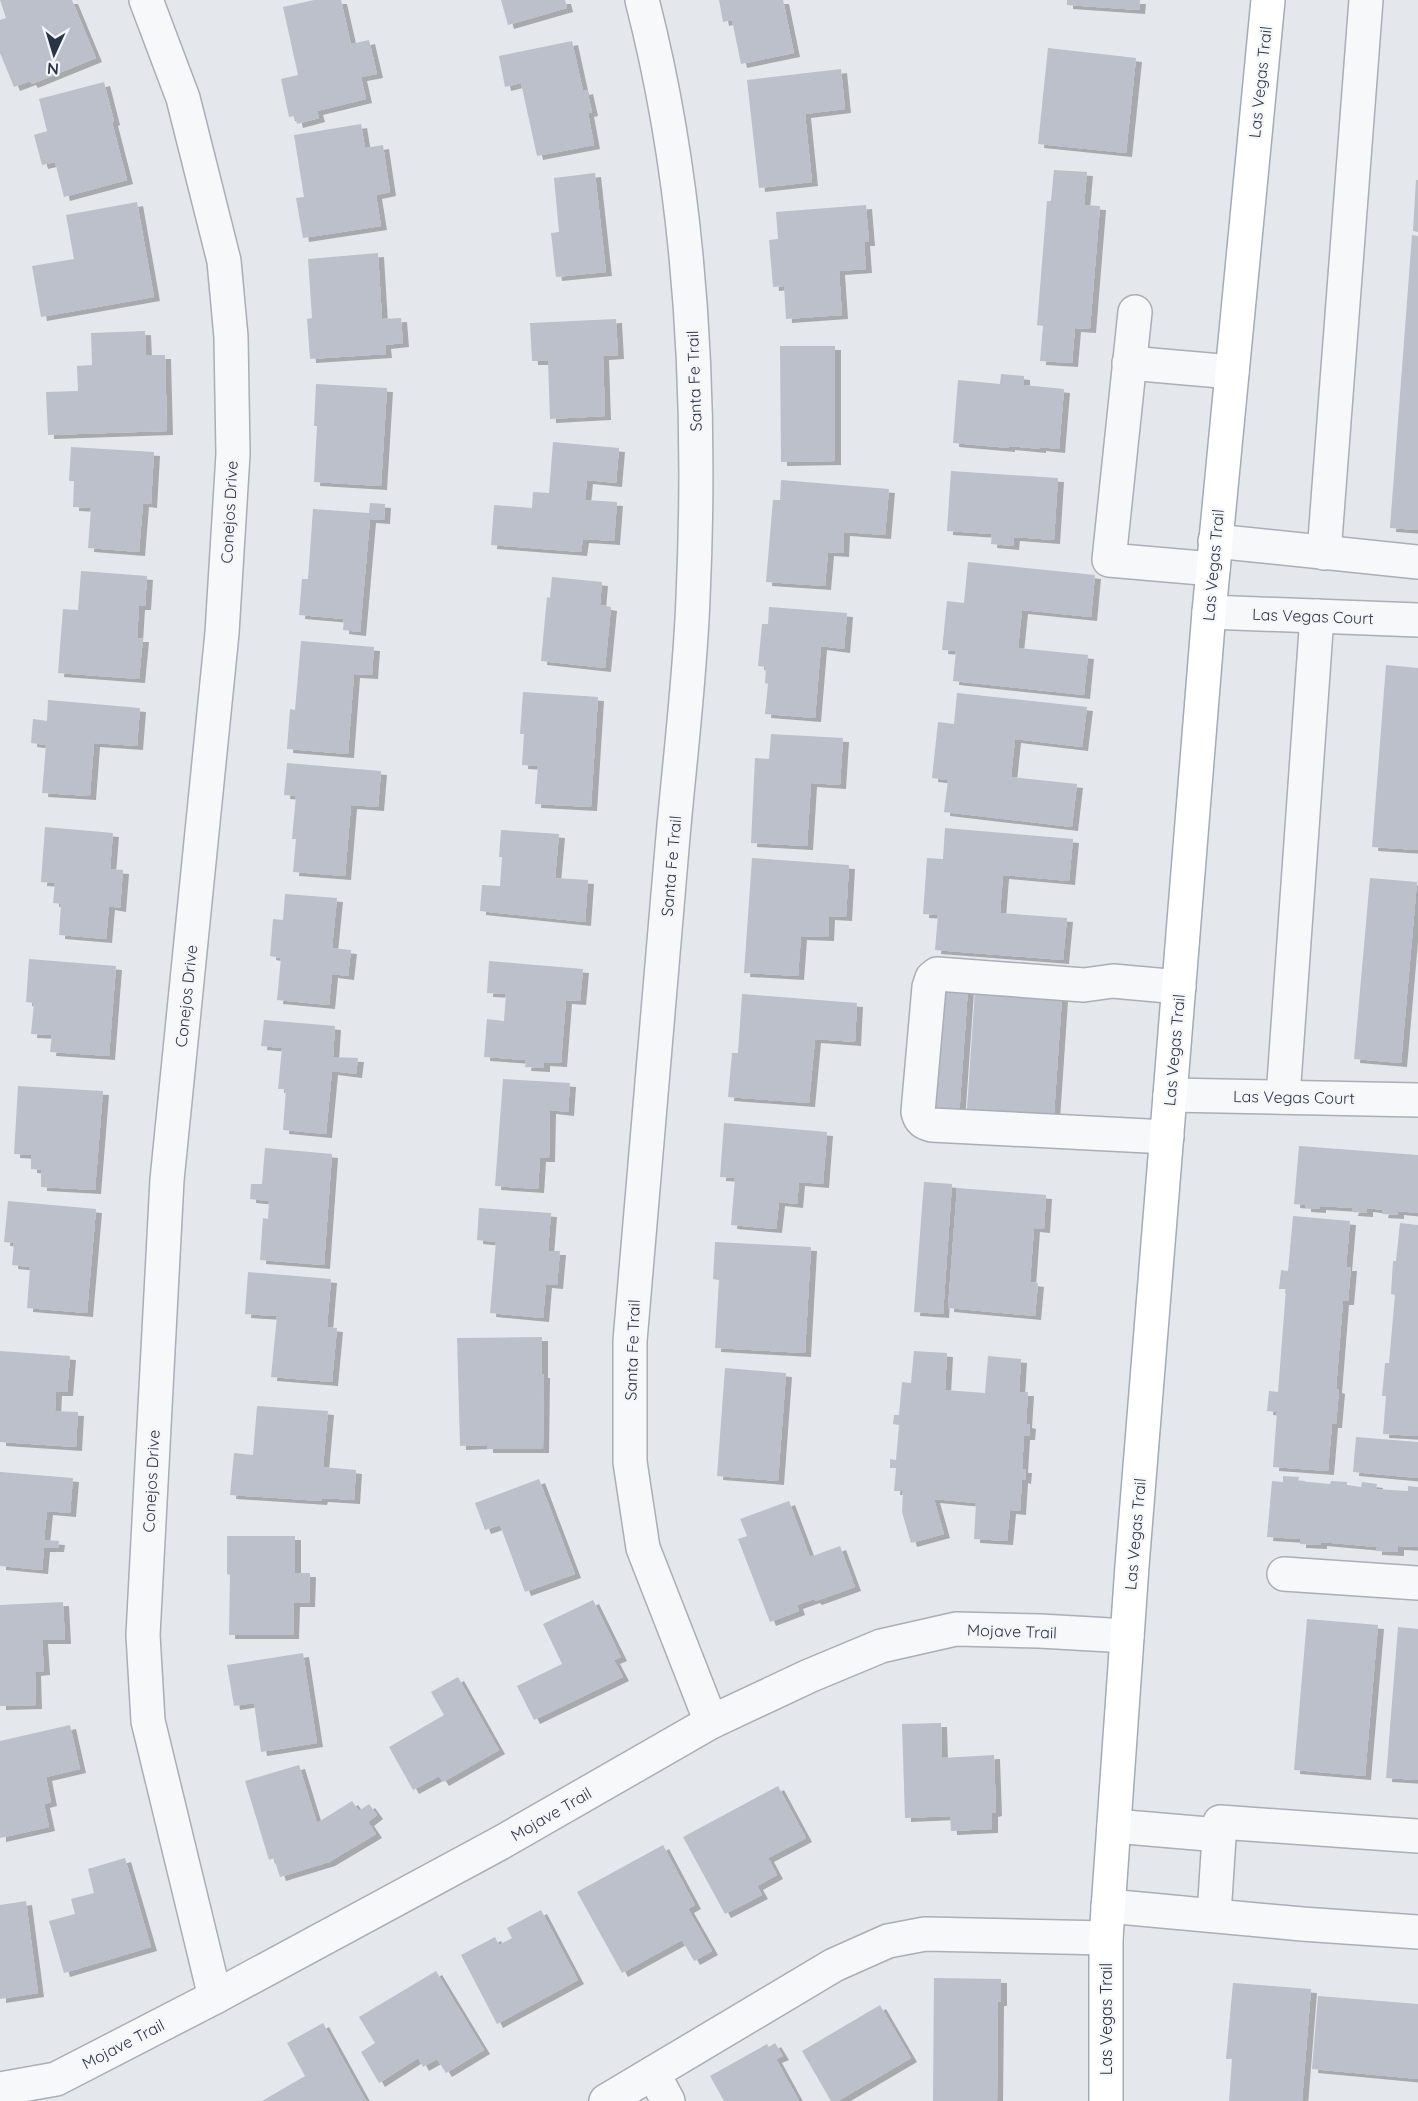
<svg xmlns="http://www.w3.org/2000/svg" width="1418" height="2101" font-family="Quicksand,sans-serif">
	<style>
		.building { fill: #bbc0ca; filter: url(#shadow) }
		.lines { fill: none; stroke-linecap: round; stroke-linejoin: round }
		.minor-casing { stroke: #a9aeb7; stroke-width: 36 }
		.major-casing { stroke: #a3abb8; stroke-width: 36 }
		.minor { stroke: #f7f8fa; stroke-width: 33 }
		.major { stroke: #fff; stroke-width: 33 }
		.labels { text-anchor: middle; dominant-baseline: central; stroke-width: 4.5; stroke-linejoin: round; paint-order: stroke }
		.street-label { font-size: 16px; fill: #2b3445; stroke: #f4f6f9 }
	</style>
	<defs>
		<filter id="shadow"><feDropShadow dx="6" dy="4" stdDeviation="0" flood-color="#0004"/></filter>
	</defs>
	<rect width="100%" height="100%" fill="#e4e7ec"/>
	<!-- building -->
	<g class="building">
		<path d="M0,0H72L96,58L32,84L30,81L14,87L0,53V20L6,18Z"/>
		<path d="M314,0H341L351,44L369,40L377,74L361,77L366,99L317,111L319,118L297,124L295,116L289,117L281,79L298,75L283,7Z"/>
		<path d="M501,0H565L567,8L508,25Z"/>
		<path d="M719,0H783L794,53L741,64L732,20L723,22Z"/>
		<path d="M1067,0H1140L1139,10L1067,5Z"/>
		<path d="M572,41L583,91L587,90L592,112L588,113L594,145L537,156L521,83L505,87L499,56Z"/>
		<path d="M1048,48L1136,58L1126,153L1038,144Z"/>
		<path d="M841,69L845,109L805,114L812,182L759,188L747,80Z"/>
		<path d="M104,82L114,121L112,122L127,180L64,197L55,162L42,165L34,135L47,131L39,99Z"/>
		<path d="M361,124L365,148L383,145L390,192L376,195L381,226L303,238L296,198L304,197L294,135Z"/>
		<path d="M1054,170L1087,172L1084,205L1100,206L1090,329L1075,328L1072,363L1040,361L1043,326L1037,325L1047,201H1051Z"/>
		<path d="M595,173L606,272L556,277L551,233L559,232L554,178Z"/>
		<path d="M1416,180H1418V232L1413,231Z"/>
		<path d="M137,202L154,297L41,317L32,266L74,259L66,215Z"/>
		<path d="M866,205L869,242H864L866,269L839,271L842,315L786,319L784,286L773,287L769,240L778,239L776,212Z"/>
		<path d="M1412,235L1418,236V530L1390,528Z"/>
		<path d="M378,253L382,319L401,318L403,343L385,345L386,354L310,359L307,319L312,318L308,259Z"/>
		<path d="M616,319L618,355L603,356L605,416L550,419L548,361H532L530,323Z"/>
		<path d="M145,331L146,355H165L167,431L48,435L46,392L78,391L77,366L92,365L91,333Z"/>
		<path d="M780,346H835V461L781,462Z"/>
		<path d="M1001,374L1024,376V385L1064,389L1059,449L1040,447V449L1009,446V448L953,443L958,380L1000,384Z"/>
		<path d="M316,384L387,388L381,486L314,482L317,426H314Z"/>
		<path d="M553,442L619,448L616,483L587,480L585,500L617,502L614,541L583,539L581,552L491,545L494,505L532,508L533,492L549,493Z"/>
		<path d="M71,447L154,452L151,504L143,503L139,552L88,548L91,508L73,507L74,481H69Z"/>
		<path d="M951,471L1058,478L1054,540L1014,537L1013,546L991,544L992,534L947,531Z"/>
		<path d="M781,480L889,489L885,535L844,532L843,553L828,552L825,586L766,582L773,500H780Z"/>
		<path d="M370,503L385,504L384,520L370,519L360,632L343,630L344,619L299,615L302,579H308L313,509L369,513Z"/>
		<path d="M968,562L1095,575L1091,617L1022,610L1018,648L1088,655L1084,695L953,681L956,651L942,650L947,601L964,603Z"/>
		<path d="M81,571L147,576L145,606H139L137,638H143L139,679L58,673L63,609L78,610Z"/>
		<path d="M552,577L602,582L600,605L611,607L605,668L541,661L547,597L550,598Z"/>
		<path d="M769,607L847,613L844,649L821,646L815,718L765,714L768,684L765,683L766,667L758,666L762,624H768Z"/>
		<path d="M301,641L374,647L372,675L354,674L348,754L287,749L290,709L295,710Z"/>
		<path d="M1386,665L1418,668V850L1372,847Z"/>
		<path d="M523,692L598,697L591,807L535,804L538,766L522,765L524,734H520Z"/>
		<path d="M957,693L1087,707L1082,747L1015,739L1011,777L1077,784L1072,827L944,812L948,780L932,778L938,722L954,724Z"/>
		<path d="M48,700L140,708L137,746L94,743L90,796L42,793L46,745L31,743L33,719L47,721Z"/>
		<path d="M771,734L843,738L840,785L811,783L807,846L751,843L755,758L769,759Z"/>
		<path d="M287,763L381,771L378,807L351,805L345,876L293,872L296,839H292L296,796L284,795Z"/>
		<path d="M45,827L113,833L110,869L123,870L120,908L109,906L106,939L59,935L61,904L53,903L55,883L41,882Z"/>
		<path d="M945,828L1073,839L1069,881L1003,875L1000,913L1067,918L1063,960L935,950L938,915L923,914L927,858L943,859Z"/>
		<path d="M501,830L559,834L555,878L588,880L585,922L480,911L482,885L500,886L502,857H499Z"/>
		<path d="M752,858L849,865L846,917L829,916L828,937L801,936L798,976L744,973Z"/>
		<path d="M1370,878L1417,882L1401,1063L1354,1059Z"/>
		<path d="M285,894L337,898L332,948L351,950L348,976L332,974L329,1005L277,1000L281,958L270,956L273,919L283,920Z"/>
		<path d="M29,959L116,966L109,1056L50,1052L52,1035L31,1034L34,1003L26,1002Z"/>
		<path d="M489,961L583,969L580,1001L566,1000L561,1063L544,1062V1068L525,1067L526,1060L484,1057L487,1019L504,1021L506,994L487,993Z"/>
		<path d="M940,985L968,988L959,1117L931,1115Z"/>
		<path d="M975,990L1062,997L1054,1115L967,1109Z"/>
		<path d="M742,994L857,1003L855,1042L815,1039L809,1103L728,1097L732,1053H738Z"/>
		<path d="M264,1020L335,1026L333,1057L358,1058L356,1074L332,1071L326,1134L283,1130L286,1089H278L282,1048L261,1046Z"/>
		<path d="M503,1079L570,1083L568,1112L550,1110L549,1158H540L538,1189L495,1186Z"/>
		<path d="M18,1086L103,1091L95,1190L41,1187V1170L31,1169V1155L14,1154Z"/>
		<path d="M724,1123L827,1132L823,1184L799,1182L797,1204L779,1202L776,1229L731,1225L735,1178L720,1177Z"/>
		<path d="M1299,1146L1418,1155V1213L1398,1211V1215L1382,1214L1383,1210L1367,1208V1213L1352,1212L1353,1208L1320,1206V1209L1305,1208V1205L1294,1204Z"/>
		<path d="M265,1148L332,1154L324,1265L260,1260L263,1218L268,1219L269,1201L250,1199L251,1184H262Z"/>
		<path d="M924,1182L952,1184L943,1314L914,1312Z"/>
		<path d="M957,1188L1046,1195L1044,1229L1034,1228L1030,1282L1038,1283L1035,1316L948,1308Z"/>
		<path d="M8,1201L96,1209L87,1313L27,1308L30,1267L12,1265L14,1243L4,1242Z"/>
		<path d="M479,1208L551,1213L548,1251H560L557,1285L546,1284L543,1318L490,1313L496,1242L477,1240Z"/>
		<path d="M1293,1216L1350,1221L1346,1267H1351L1348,1301H1343L1336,1389L1339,1390L1336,1424H1332L1328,1471L1273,1467L1277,1412L1267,1411L1269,1391L1278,1392L1286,1289H1279L1281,1270L1288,1271Z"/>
		<path d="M1400,1223L1418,1225V1436L1383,1434L1386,1396H1382L1385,1363H1389L1395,1295L1391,1294L1393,1261H1396Z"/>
		<path d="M715,1242L811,1247L805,1353L715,1348L719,1280L713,1279Z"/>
		<path d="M248,1272L331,1279L327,1327L337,1328L332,1382L271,1377L277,1316L245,1314Z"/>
		<path d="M542,1337V1374H544L543,1449H487V1445L460,1446L457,1338Z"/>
		<path d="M0,1351L70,1356L67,1392H56L55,1411L78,1412L76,1447L0,1442Z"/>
		<path d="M914,1351L947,1353L945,1390L985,1393L988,1356L1021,1359L1019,1392H1028L1026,1424L1030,1425L1029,1436H1024L1022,1469H1026L1025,1480L1022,1479L1020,1511L1010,1510L1007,1541L974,1539L976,1503L934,1499L944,1534L911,1543L902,1512L903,1491H894L896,1468H890V1459L896,1460L899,1425L893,1424L894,1415H899L902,1382L911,1383Z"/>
		<path d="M725,1368L786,1373L778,1481L717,1476Z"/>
		<path d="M257,1406L328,1411L323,1467L356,1470L354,1500L322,1498L321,1501L230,1495L234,1453L253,1455Z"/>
		<path d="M1356,1437L1418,1442V1478L1353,1472Z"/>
		<path d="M0,1472L73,1478L70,1513L47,1511L44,1540L59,1541L58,1548H44L42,1570L0,1566Z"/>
		<path d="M1283,1476L1299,1477L1298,1481L1330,1484L1331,1481L1347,1482V1485L1361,1487L1362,1482L1377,1484L1376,1489L1408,1491V1486L1418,1487V1547L1398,1546V1552L1376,1551V1547L1321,1542V1545L1300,1544V1539L1267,1537L1272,1481L1283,1482Z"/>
		<path d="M539,1479L575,1574L525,1592L500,1525L485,1530L475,1503Z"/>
		<path d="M789,1501L810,1557L840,1546L855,1587L816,1601L814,1599L797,1605L799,1611L770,1622L738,1539L747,1536L740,1519Z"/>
		<path d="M227,1536H295V1573H310L309,1603H294L293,1635H229L230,1575L227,1574Z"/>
		<path d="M593,1600L621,1657L614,1660L623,1677L534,1720L517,1686L562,1664L543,1624Z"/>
		<path d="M63,1602L65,1640H42L44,1671L35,1672L36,1705L0,1706V1605Z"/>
		<path d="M1307,1619L1378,1625L1365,1776L1294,1770Z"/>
		<path d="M1398,1627L1418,1629V1780L1386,1778Z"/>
		<path d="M303,1653L317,1743L261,1752L254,1703L234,1706L227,1665Z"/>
		<path d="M458,1677L499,1750L443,1782L439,1776L413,1790L389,1747L444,1715L431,1692Z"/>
		<path d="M941,1723L942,1758L994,1755L996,1812L992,1813V1829L951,1831L950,1816L905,1818L902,1724Z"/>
		<path d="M70,1725L80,1769L46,1777L51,1802L44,1804L49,1827L0,1838V1741Z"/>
		<path d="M299,1765L317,1823L352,1801L359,1811L369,1804L377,1815L368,1822L376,1834L329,1862L280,1877L274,1858L269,1860L245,1781Z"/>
		<path d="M778,1786L806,1838L768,1858L777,1875L757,1886L762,1895L725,1914L683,1837Z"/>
		<path d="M663,1845L695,1905L688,1909L712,1951L694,1961L682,1940L622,1973L577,1892Z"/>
		<path d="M125,1858L151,1947L64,1973L49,1921L75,1914L71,1899L94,1893L88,1869Z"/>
		<path d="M26,1901L38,1993L0,1999V1905Z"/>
		<path d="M541,1910L578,1980L497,2024L461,1955L495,1937L499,1945L512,1938L507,1928Z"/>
		<path d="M436,1971L484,2050L446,2073L437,2059L423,2067L418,2058L379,2083L361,2052L375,2043L359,2017Z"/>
		<path d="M934,1978L1001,1979V2002H998L997,2101H933Z"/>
		<path d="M1233,1983L1311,1989L1302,2101H1229L1232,2059H1226Z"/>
		<path d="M1318,1996L1418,2004V2079L1312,2069Z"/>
		<path d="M880,2005L911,2058L838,2101H831L802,2051Z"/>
		<path d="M323,2023L366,2101H262L305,2076L287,2043Z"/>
		<path d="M775,2043L783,2056L776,2059L799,2101H724L710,2076L767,2044L769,2047Z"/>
	</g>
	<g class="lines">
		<defs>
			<g id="minor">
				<path d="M146,0L183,98L224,261L231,337L233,454L222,633L167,1180L143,1635L148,1721L215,1997"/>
				<path d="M642,0C692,193 702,400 693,598C690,681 679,765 672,848C658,1012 644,1176 630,1341V1462L643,1548L711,1722"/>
				<path d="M1135,312L1109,560L1213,569"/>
				<path d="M1129,363L1232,372"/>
				<path d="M1215,541L1418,562"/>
				<path d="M1324,553L1366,0"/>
				<path d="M1209,612L1418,620"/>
				<path d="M1170,1095L1418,1100"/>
				<path d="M1283,1097L1317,616"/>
				<path d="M1167,1137L932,1125C924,1123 920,1121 918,1112L929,987L932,978L937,974L1084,985L1113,981L1179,987"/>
				<path d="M1284,1574L1418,1583"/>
				<path d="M1114,1826L1219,1835"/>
				<path d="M1108,1906L1302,1924L1418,1932"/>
				<path d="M1214,1915L1220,1822L1418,1836"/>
				<path d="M653,2073L668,2101"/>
				<path d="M0,2089L56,2079L215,1997L502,1842L711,1722L809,1676L881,1646L956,1629L1040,1631L1127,1636"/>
				<path d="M606,2101L834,1965L888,1941L925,1934L1106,1938"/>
			</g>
			<path id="major" d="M1106,2101V1938L1132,1566L1209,612L1268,0"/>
		</defs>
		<!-- minor casing -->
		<use href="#minor" class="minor-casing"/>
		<!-- major casing -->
		<use href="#major" class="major-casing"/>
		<!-- minor -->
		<use href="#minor" class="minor"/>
		<!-- major -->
		<use href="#major" class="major"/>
	</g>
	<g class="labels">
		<!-- street labels -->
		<g class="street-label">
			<text transform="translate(1260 82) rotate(-84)">Las Vegas Trail</text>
			<text transform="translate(694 381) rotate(-92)">Santa Fe Trail</text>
			<text transform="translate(229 512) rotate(-87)">Conejos Drive</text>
			<text transform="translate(1213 565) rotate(-85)">Las Vegas Trail</text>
			<text transform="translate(1313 616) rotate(2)">Las Vegas Court</text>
			<text transform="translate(671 866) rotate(-85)">Santa Fe Trail</text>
			<text transform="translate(186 996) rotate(-84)">Conejos Drive</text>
			<text transform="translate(1174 1050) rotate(-85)">Las Vegas Trail</text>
			<text transform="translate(1294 1097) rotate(1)">Las Vegas Court</text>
			<text transform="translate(632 1350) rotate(-88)">Santa Fe Trail</text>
			<text transform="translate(151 1481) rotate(-87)">Conejos Drive</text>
			<text transform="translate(1135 1534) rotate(-85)">Las Vegas Trail</text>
			<text transform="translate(1012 1631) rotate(2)">Mojave Trail</text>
			<text transform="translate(551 1814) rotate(-30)">Mojave Trail</text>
			<text transform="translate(1106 2019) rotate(-90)">Las Vegas Trail</text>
			<text transform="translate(123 2044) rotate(-27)">Mojave Trail</text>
		</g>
	</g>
	<!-- north arrow -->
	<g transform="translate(54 54) rotate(184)" stroke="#f4f6f9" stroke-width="4.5" paint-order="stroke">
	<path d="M0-4.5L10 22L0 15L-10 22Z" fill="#2b3445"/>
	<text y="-9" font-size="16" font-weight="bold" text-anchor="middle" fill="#2b3445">N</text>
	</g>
</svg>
